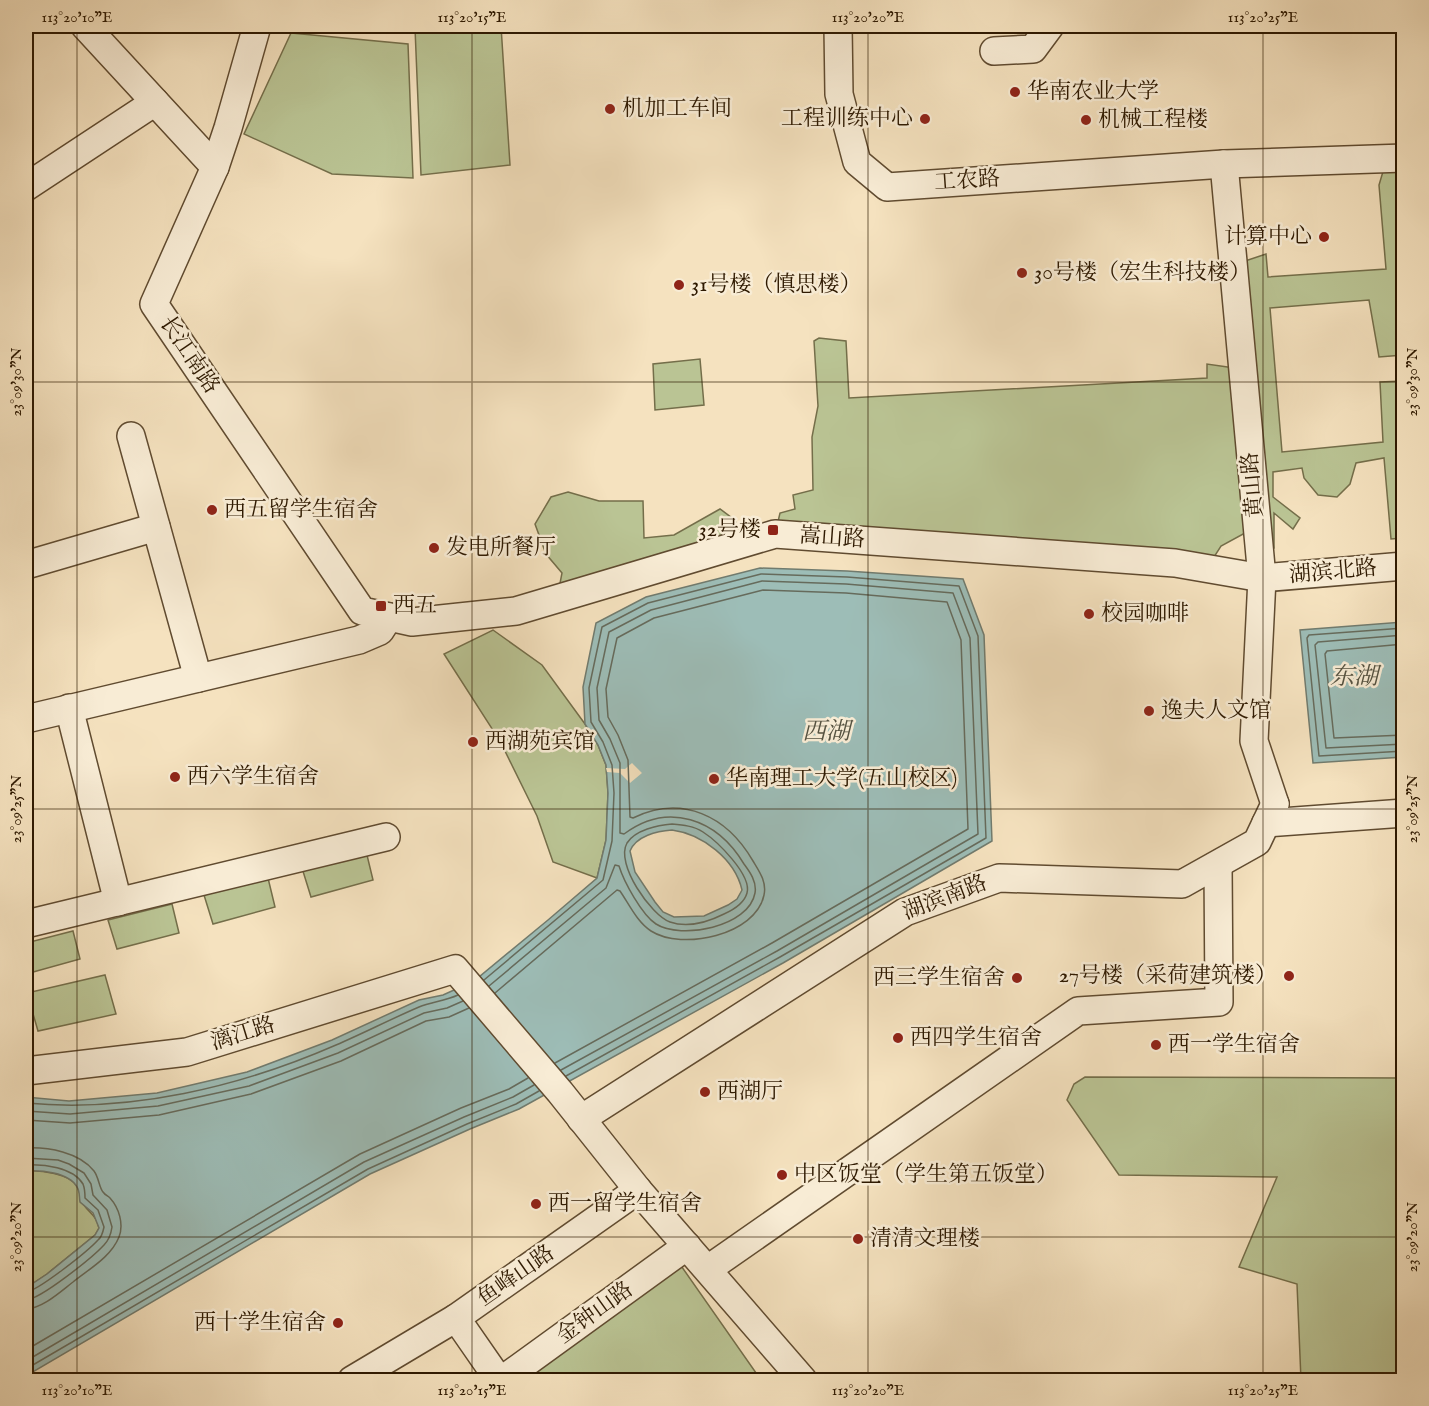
<svg xmlns="http://www.w3.org/2000/svg" width="1429" height="1406" font-family="'IM FELL English','Noto Serif SC',serif">
	<style>
		.green { fill: #bac494; stroke: #746e4a; stroke-width: 1.5 }
		.water { fill: #9dbdb7; stroke: #717b6e; stroke-width: 1.5; fill-rule: evenodd }
		.pier { fill: #f5e2bf }
		.lines { fill: none; stroke-linecap: round; stroke-linejoin: round }
		.shore { stroke: #666b5c; stroke-width: 1.5 }
		.minor-casing { stroke: #604b30; stroke-width: 30 }
		.minor { stroke: #f8ecd5; stroke-width: 27 }
		.ticks { fill: none; stroke: #2e1901; stroke-width: 1.5; stroke-opacity: 0.45 }
		.poi-dot { fill: #8f2418; stroke: #f8ecd5; stroke-width: 2 }
		.labels { text-anchor: middle; dominant-baseline: central; stroke-width: 5; stroke-linejoin: round; paint-order: stroke }
		.poi-label { font-size: 22px; fill: #2e1901; stroke: #f8ecd5; text-anchor: start }
		.street-label { font-size: 22px; fill: #2e1901; stroke: #f8ecd5 }
		.water-label { font-size: 24px; font-style: italic; fill: #555241; stroke: #f8ecd5 }
		.neatline { fill: none; stroke: #2e1901; stroke-width: 2 }
		.ticks-label { font-size: 15px; text-anchor: middle; fill: #2e1901 }
	</style>
	<rect width="100%" height="100%" fill="#f5e2bf"/>
	<filter id="stains"><feTurbulence type="fractalNoise" baseFrequency=".00333" numOctaves="4"/><feColorMatrix values="0 0 0 0 .2 0 0 0 0 .09 0 0 0 0 .02 0 0 0 .5 -.17"/></filter>
	<radialGradient id="worn" r=".72"><stop offset=".6" stop-color="#630" stop-opacity="0"/><stop offset="1" stop-color="#630" stop-opacity=".3"/></radialGradient>
	<!-- green -->
	<g class="green">
		<path d="M501,26L510,165L421,175L415,28Z"/>
		<path d="M291,33L408,44L413,178L332,174L244,134Z"/>
		<path d="M1387,158H1403V186L1397,187L1404,294L1403,355L1379,357L1369,300L1270,308L1282,452L1383,442L1380,382L1403,381V538L1391,539L1384,458L1356,463L1350,484L1337,497L1318,495L1304,478L1302,468L1273,472V497L1300,518L1293,529L1274,513V548L1259,546L1256,527L1221,546L1207,568L775,534L780,513L795,509L793,495L813,490L812,437L818,406L814,341L819,338L846,341L849,398L1207,378V364L1242,369L1233,265L1266,254L1268,277L1386,269L1379,185Z"/>
		<path d="M700,359L704,405L655,410L653,364Z"/>
		<path d="M568,492L599,501H643L644,538L674,535L720,509L736,521L737,545L557,599L562,573L546,554L535,524L551,497Z"/>
		<path d="M493,630L542,665L585,724L598,745L606,765L608,793L606,840L597,878L553,862L537,816L500,741L444,654Z"/>
		<path d="M366,851L373,880L311,897L302,868Z"/>
		<path d="M268,878L275,907L213,924L204,895Z"/>
		<path d="M172,904L179,933L117,949L108,920Z"/>
		<path d="M73,931L80,959L26,974V943Z"/>
		<path d="M105,975L116,1014L38,1031L27,993Z"/>
		<path d="M1085,1077L1403,1078V1380H1301L1297,1284L1239,1267L1277,1177L1119,1175L1067,1100L1074,1084Z"/>
		<path d="M26,1171C39,1170 71,1173 78,1188C81,1194 79,1198 84,1205C90,1214 97,1216 99,1228L95,1235L47,1274L26,1288Z"/>
		<path d="M677,1260L761,1380H527L519,1369Z"/>
	</g>
	<!-- water -->
	<g class="water">
		<path d="M760,568L847,571L963,579L984,635L992,841L783,963L519,1109L470,1129L370,1174L26,1376V1288L47,1274L95,1235L99,1228L93,1213L80,1202C79,1197 80,1191 77,1187C69,1172 40,1170 26,1171V1097L69,1101L157,1093L247,1072L332,1040L419,1000L443,995L474,981L548,920L597,878L606,840L608,793L606,765L598,745L585,724L583,687L596,623L646,597ZM672,830C702,834 735,859 742,890L737,899L728,905L704,916L674,917L663,912L655,902L635,872L630,851C636,836 657,831 672,830Z"/>
		<path d="M1403,622V757L1313,763L1300,630Z"/>
	</g>
	<!-- pier -->
	<path class="pier" d="M632,763L642,773L630,783L620,773L607,772L606,768L625,769Z"/>
	<g class="lines">
		<!-- shore -->
		<g class="shore">
			<path d="M1404,628L1309,635L1307,638L1319,756L1404,751"/>
			<path d="M1404,635L1318,642L1315,645L1326,748L1404,744"/>
			<path d="M1404,644L1327,651L1325,654L1334,738L1404,735"/>
			<path d="M672,824C683,825 694,826 703,832C717,841 752,875 747,893C744,904 733,910 724,914C708,922 687,928 670,922C651,915 615,864 627,843C635,830 658,825 672,824Z"/>
			<path d="M484,980L603,880L612,841L614,793L612,765L603,742L591,722L589,688L602,627L648,603L761,574L847,577L959,586L978,636L986,838L780,957L566,1076"/>
			<path d="M489,986L606,888L615,865L619,866C624,882 642,915 656,924C681,940 749,927 755,893C757,882 750,872 744,864C717,819 668,801 624,834L620,833V763L610,739L599,720L597,688L609,632L651,610L762,581L846,584L953,593L970,638L978,834L777,951L561,1070"/>
			<path d="M495,993L617,890L620,891C629,904 637,922 651,931C682,951 756,935 764,895C767,882 759,871 753,861C727,816 682,794 633,818L630,817L628,760L618,735L608,717L606,689L617,638L654,618L763,590L846,593L947,602L961,640L968,829L772,943L555,1063"/>
			<path d="M26,1103C130,1113 240,1087 336,1045C364,1033 391,1019 419,1007C431,1002 445,1001 458,995"/>
			<path d="M26,1111L70,1114L158,1106L249,1086L338,1053L424,1013L447,1008L463,1001"/>
			<path d="M26,1120L70,1123L159,1115L251,1094L341,1061L426,1021L449,1017L469,1008"/>
			<path d="M26,1148C48,1147 79,1152 94,1171C99,1178 99,1187 103,1192C105,1195 108,1196 110,1198C119,1208 124,1224 119,1237C111,1257 89,1269 73,1282C60,1292 43,1308 26,1309"/>
			<path d="M26,1158L58,1160L69,1164L84,1173L91,1184L93,1195L107,1210L112,1227C111,1234 109,1240 104,1245C93,1257 41,1299 26,1300"/>
			<path d="M26,1165C43,1164 73,1167 83,1184C85,1189 85,1193 85,1198L98,1210L104,1227C103,1232 102,1237 98,1240C88,1251 38,1291 26,1292"/>
			<path d="M26,1350L360,1154L461,1108L509,1089L528,1078"/>
			<path d="M26,1361L364,1162L464,1117L513,1097L534,1085"/>
			<path d="M26,1369L368,1169L467,1124L516,1104L539,1091"/>
		</g>
		<defs>
			<g id="minor">
				<path d="M85,26L215,167"/>
				<path d="M257,26L228,128L215,167L154,304L362,611L412,622L516,611L775,534L1175,563L1262,578L1404,566"/>
				<path d="M838,26L839,94L857,162L887,187L1224,164L1404,158"/>
				<path d="M994,51L1033,49L1050,26"/>
				<path d="M1224,164L1262,578L1254,741L1275,804"/>
				<path d="M26,187L155,102"/>
				<path d="M131,436L198,678"/>
				<path d="M26,565L156,527"/>
				<path d="M69,708L118,902"/>
				<path d="M26,719L359,640L380,631L389,617"/>
				<path d="M1266,823L1404,813"/>
				<path d="M26,924L386,837"/>
				<path d="M26,1071L187,1052L455,969L560,1092L638,1190L803,1380"/>
				<path d="M581,1119L905,912L999,878L1182,884L1257,842L1275,804"/>
				<path d="M708,1269L1078,1011L1219,1002L1218,865"/>
				<path d="M352,1380L456,1318"/>
				<path d="M499,1380L456,1318L638,1190"/>
				<path d="M502,1380L687,1246"/>
			</g>
		</defs>
		<!-- minor casing -->
		<use href="#minor" class="minor-casing"/>
		<!-- minor -->
		<use href="#minor" class="minor"/>
	</g>
	<!-- ticks -->
	<path class="ticks" d="M77,26V1380M472,26V1380M868,26V1380M1263,26V1380M26,382H1404M26,809H1404M26,1237H1404"/>
	<!-- markers -->
	<g class="poi-dot">
		<circle cx="1015" cy="92" r="6"/>
		<circle cx="610" cy="109" r="6"/>
		<circle cx="925" cy="119" r="6"/>
		<circle cx="1086" cy="120" r="6"/>
		<circle cx="1324" cy="237" r="6"/>
		<circle cx="1022" cy="273" r="6"/>
		<circle cx="679" cy="285" r="6"/>
		<circle cx="212" cy="510" r="6"/>
		<rect x="767" y="524" width="12" height="12" rx="3"/>
		<circle cx="434" cy="548" r="6"/>
		<rect x="375" y="600" width="12" height="12" rx="3"/>
		<circle cx="1089" cy="614" r="6"/>
		<circle cx="1149" cy="711" r="6"/>
		<circle cx="473" cy="742" r="6"/>
		<circle cx="175" cy="777" r="6"/>
		<circle cx="714" cy="779" r="6"/>
		<circle cx="1289" cy="976" r="6"/>
		<circle cx="1017" cy="978" r="6"/>
		<circle cx="898" cy="1038" r="6"/>
		<circle cx="1156" cy="1045" r="6"/>
		<circle cx="705" cy="1092" r="6"/>
		<circle cx="782" cy="1175" r="6"/>
		<circle cx="536" cy="1204" r="6"/>
		<circle cx="858" cy="1239" r="6"/>
		<circle cx="338" cy="1323" r="6"/>
	</g>
	<g class="labels">
		<!-- poi labels -->
		<g class="poi-label">
			<text x="1027" y="92">华南农业大学</text>
			<text x="622" y="109">机加工车间</text>
			<text x="913" y="119" text-anchor="end">工程训练中心</text>
			<text x="1098" y="120">机械工程楼</text>
			<text x="1312" y="237" text-anchor="end">计算中心</text>
			<text x="1034" y="273">30号楼（宏生科技楼）</text>
			<text x="691" y="285">31号楼（慎思楼）</text>
			<text x="224" y="510">西五留学生宿舍</text>
			<text x="761" y="530" text-anchor="end">32号楼</text>
			<text x="446" y="548">发电所餐厅</text>
			<text x="393" y="606">西五</text>
			<text x="1101" y="614">校园咖啡</text>
			<text x="1161" y="711">逸夫人文馆</text>
			<text x="485" y="742">西湖苑宾馆</text>
			<text x="187" y="777">西六学生宿舍</text>
			<text x="726" y="779">华南理工大学(五山校区)</text>
			<text x="1277" y="976" text-anchor="end">27号楼（采荷建筑楼）</text>
			<text x="1005" y="978" text-anchor="end">西三学生宿舍</text>
			<text x="910" y="1038">西四学生宿舍</text>
			<text x="1168" y="1045">西一学生宿舍</text>
			<text x="717" y="1092">西湖厅</text>
			<text x="794" y="1175">中区饭堂（学生第五饭堂）</text>
			<text x="548" y="1204">西一留学生宿舍</text>
			<text x="870" y="1239">清清文理楼</text>
			<text x="326" y="1323" text-anchor="end">西十学生宿舍</text>
		</g>
		<!-- street labels -->
		<g class="street-label">
			<text transform="translate(967 181) rotate(-4)">工农路</text>
			<text transform="translate(189 355) rotate(56)">长江南路</text>
			<text transform="translate(1253 485) rotate(-95)">黄山路</text>
			<text transform="translate(832 538) rotate(4)">嵩山路</text>
			<text transform="translate(1333 572) rotate(-5)">湖滨北路</text>
			<text transform="translate(945 898) rotate(-21)">湖滨南路</text>
			<text transform="translate(243 1034) rotate(-17)">漓江路</text>
			<text transform="translate(516 1276) rotate(-35)">鱼峰山路</text>
			<text transform="translate(595 1313) rotate(-36)">金钟山路</text>
		</g>
		<!-- water labels -->
		<g class="water-label">
			<text x="1354" y="677">东湖</text>
			<text x="826" y="732">西湖</text>
		</g>
	</g>
	<!-- margin -->
	<rect width="1429" height="1406" fill="none" stroke="#f5e2bf" stroke-width="66"/>
	<rect x="33" y="33" width="1363" height="1340" class="neatline"/>
	<g class="ticks-label">
		<text x="77" y="22">113°20'10"E</text>
		<text x="472" y="22">113°20'15"E</text>
		<text x="868" y="22">113°20'20"E</text>
		<text x="1263" y="22">113°20'25"E</text>
		<text transform="translate(16 382) rotate(-90)" y="5">23°09'30"N</text>
		<text transform="translate(1412 382) rotate(-90)" y="5">23°09'30"N</text>
		<text transform="translate(16 809) rotate(-90)" y="5">23°09'25"N</text>
		<text transform="translate(1412 809) rotate(-90)" y="5">23°09'25"N</text>
		<text transform="translate(16 1237) rotate(-90)" y="5">23°09'20"N</text>
		<text transform="translate(1412 1237) rotate(-90)" y="5">23°09'20"N</text>
		<text x="77" y="1395">113°20'10"E</text>
		<text x="472" y="1395">113°20'15"E</text>
		<text x="868" y="1395">113°20'20"E</text>
		<text x="1263" y="1395">113°20'25"E</text>
	</g>
	<rect width="100%" height="100%" filter="url(#stains)"/>
	<rect width="100%" height="100%" fill="url(#worn)"/>
</svg>
